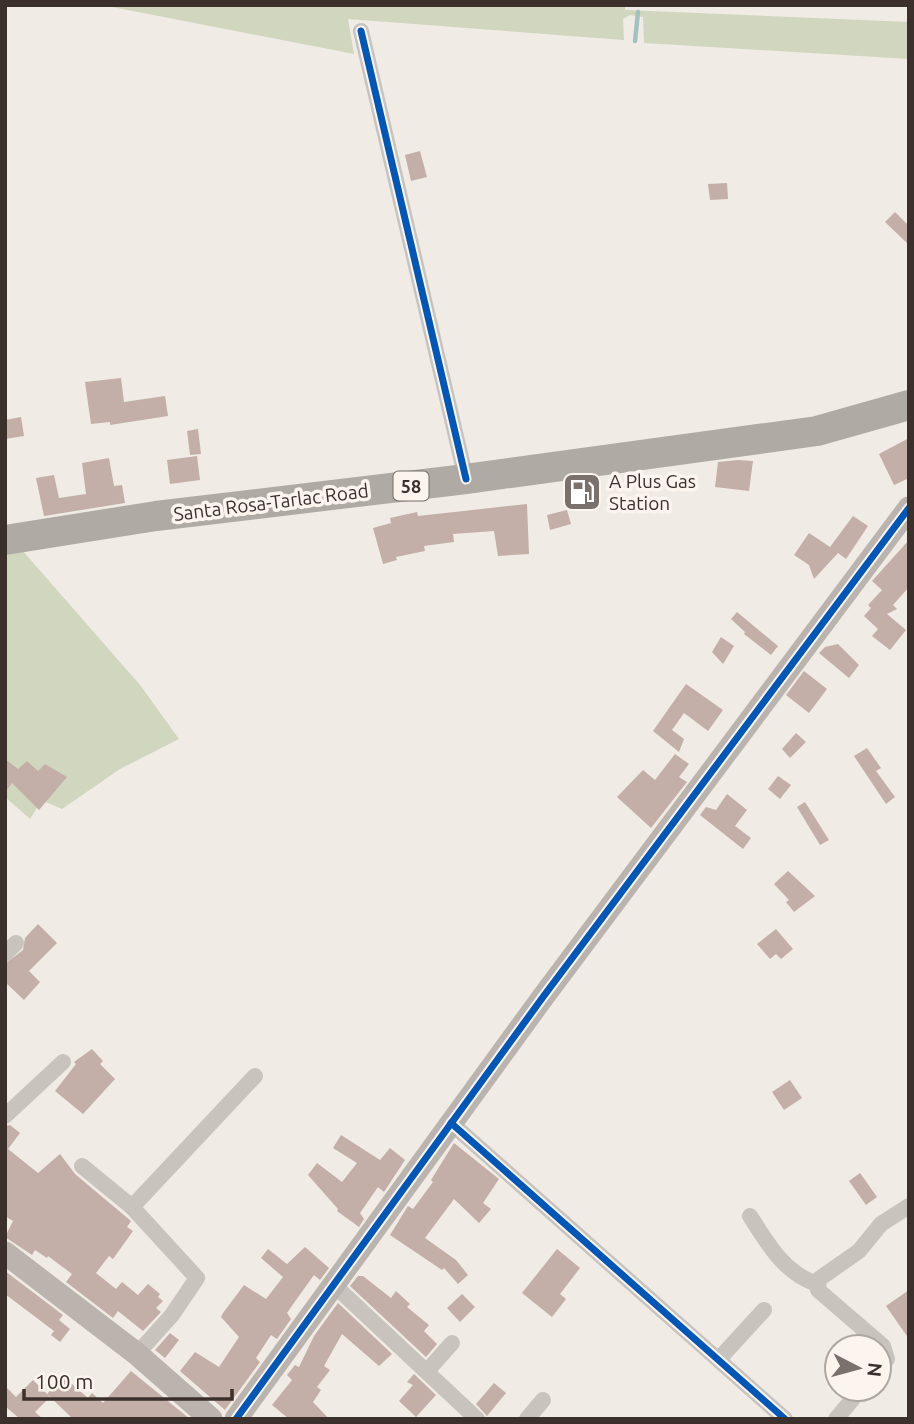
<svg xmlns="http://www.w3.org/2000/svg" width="914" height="1424" font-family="Ubuntu,sans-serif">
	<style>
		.green { fill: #d1d6bf }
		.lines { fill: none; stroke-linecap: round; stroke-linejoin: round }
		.stream { stroke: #a1c2c1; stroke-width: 4.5 }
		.building { fill: #c3afa7 }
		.street { stroke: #c9c3be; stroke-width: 16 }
		.secondary { stroke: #bab3ae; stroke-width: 23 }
		.highway { stroke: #afaaa4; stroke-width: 30 }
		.cycleway-casing { stroke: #fbf5ee; stroke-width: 11 }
		.cycleway { stroke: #0057b8; stroke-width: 7 }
		.labels { text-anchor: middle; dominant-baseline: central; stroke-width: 7; stroke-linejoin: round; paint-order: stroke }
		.shield { fill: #fbf5ee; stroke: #756b66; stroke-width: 2 }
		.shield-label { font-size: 18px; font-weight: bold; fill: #3b302b }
		.poi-label { font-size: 19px; fill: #3b302b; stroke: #fbf5ee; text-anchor: start }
		.street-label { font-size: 19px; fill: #3b302b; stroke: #fbf5ee }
	</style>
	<rect width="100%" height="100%" fill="#f0ebe5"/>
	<!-- green -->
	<g class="green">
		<path d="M102,5H625V10L909,22V59L644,43L643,17L630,15L623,19L624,40L348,19L354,54Z"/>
		<path d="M22,550L140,685L179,739L120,769L62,809L46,802L38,806L30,819L5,797V552Z"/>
	</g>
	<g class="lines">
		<!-- stream -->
		<path class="stream" d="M635,41L638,12"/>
	</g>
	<!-- building -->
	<g class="building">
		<path d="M420,151L427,177L411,181L405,155Z"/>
		<path d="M727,183L728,199L710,200L708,184Z"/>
		<path d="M895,212L909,226V245L885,222Z"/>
		<path d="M121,378L124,402L165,396L168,416L110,425V422L91,424L85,382Z"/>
		<path d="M21,417L24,436L5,439V420Z"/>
		<path d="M198,429L201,454L190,455L187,431Z"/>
		<path d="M909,438V478L894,485L879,454Z"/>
		<path d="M197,456L200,480L170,484L167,460Z"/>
		<path d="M109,458L114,486L122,485L125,503L44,516L36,478L54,475L59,498L86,494L82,463Z"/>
		<path d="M738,460L753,461L749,491L715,487L718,462Z"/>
		<path d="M527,504L529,554L498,556L494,531L453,534L454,542L424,546L425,551L396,557L397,560L383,564L373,528L391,523L390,518L417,512L418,516Z"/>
		<path d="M567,510L571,524L550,530L547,515Z"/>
		<path d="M853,516L868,526L846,559L838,553L814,579L809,565L794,555L809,533L830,547Z"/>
		<path d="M909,540V587L893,605L897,609L887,614L906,630L890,650L872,636L878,629L864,616L871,608L868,605L882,590L872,581Z"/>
		<path d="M737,612L778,646L771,655L744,634L745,632L731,619Z"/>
		<path d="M721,637L734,646L723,664L712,652Z"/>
		<path d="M838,644L859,665L849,678L819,653L825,647Z"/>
		<path d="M804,671L827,689L809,713L786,695Z"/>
		<path d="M686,684L723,710L708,731L684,713L672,730L684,739L679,752L653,731Z"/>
		<path d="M796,733L806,742L790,758L782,749Z"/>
		<path d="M867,748L881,768L876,771L895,797L886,804L854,756Z"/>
		<path d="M675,754L689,764L679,777L687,782L651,828L617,797L643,770L655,780Z"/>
		<path d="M5,759L18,769L27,761L38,771L45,764L67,777L39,810L12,783L5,792Z"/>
		<path d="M778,776L791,785L780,799L768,789Z"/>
		<path d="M727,794L747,810L735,826L751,838L743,849L700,815L706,807L716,810Z"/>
		<path d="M805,802L829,840L820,845L797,807Z"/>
		<path d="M788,871L815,896L794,912L786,902L789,900L774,884Z"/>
		<path d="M38,924L57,943L29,971L40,982L24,1000L5,982V964L23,950L25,938Z"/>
		<path d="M776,929L793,949L781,959L776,954L770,959L757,944Z"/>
		<path d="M92,1049L103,1061L100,1064L115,1079L83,1114L55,1091L76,1064L74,1062Z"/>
		<path d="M790,1080L802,1098L784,1110L772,1092Z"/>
		<path d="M10,1125L20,1133L8,1149L38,1173L60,1154L75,1174L131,1221L127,1227L133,1231L113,1259L109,1256L96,1273L116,1289L122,1282L138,1295L148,1284L160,1294L158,1297L163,1301L156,1308L161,1312L143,1331L118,1311L113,1318L66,1282L72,1274L48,1256L47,1258L35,1250L32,1255L5,1237L13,1221L5,1216V1126Z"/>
		<path d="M341,1135L380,1160L390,1148L405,1160L384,1192L378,1187L360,1213L364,1219L359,1227L337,1211L338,1209L308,1175L317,1163L342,1182L357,1163L333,1148Z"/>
		<path d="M454,1143L499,1179L483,1203L491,1209L479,1223L454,1199L425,1238L456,1260L468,1275L458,1284L444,1268L442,1270L390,1235L408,1206L413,1209L433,1182L431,1180Z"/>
		<path d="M860,1173L877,1197L866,1205L849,1181Z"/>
		<path d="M305,1247L329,1268L320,1280L314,1275L296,1300L287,1313L291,1319L277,1339L271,1335L256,1358L260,1362L225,1410L180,1371L195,1352L219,1367L239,1337L221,1317L223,1313L244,1285L266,1299L283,1277L261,1258L268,1249L287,1264Z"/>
		<path d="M557,1249L580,1268L560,1294L566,1299L552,1317L522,1293Z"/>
		<path d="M5,1271L63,1315L59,1320L70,1329L60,1342L51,1335L54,1331L5,1294Z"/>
		<path d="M358,1276H363L391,1298L396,1291L410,1304L407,1307L429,1325L424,1331L437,1344L426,1357L350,1286Z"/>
		<path d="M909,1290V1339L886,1306Z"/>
		<path d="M462,1294L475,1307L460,1322L447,1308Z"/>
		<path d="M338,1303L392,1354L379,1366L342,1334L324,1366L330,1370L317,1387L321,1390L313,1402L329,1419H289L272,1405L292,1380L287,1375L295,1365L299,1367L314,1336Z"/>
		<path d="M170,1333L179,1340L165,1358L155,1350Z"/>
		<path d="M131,1371L190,1419H73L47,1394L63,1376L88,1398L92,1393L103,1403Z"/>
		<path d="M414,1374L436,1395L416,1417L399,1401L413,1385L407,1382Z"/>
		<path d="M33,1380L50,1397L35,1412L43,1419H20L5,1406V1386L16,1397Z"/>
		<path d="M494,1383L506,1393L487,1416L476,1404Z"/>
	</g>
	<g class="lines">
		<!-- street -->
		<g class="street">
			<path d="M361,31L466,479"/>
			<path d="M5,954L16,943"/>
			<path d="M5,1116L63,1062"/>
			<path d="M451,1123L785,1419"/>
			<path d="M82,1166L132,1207"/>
			<path d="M750,1216C768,1244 784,1273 817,1284"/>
			<path d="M335,1286L477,1419"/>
			<path d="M137,1354L172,1315L197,1278L132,1207L255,1076"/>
			<path d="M719,1359L764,1310"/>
			<path d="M879,1368L887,1359L883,1346L818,1290L819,1279L859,1251L881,1224L909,1206"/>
			<path d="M428,1370L452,1343"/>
			<path d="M527,1419L543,1400"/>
			<path d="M836,1419L861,1389"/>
		</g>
		<!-- secondary -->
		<g class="secondary">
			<path d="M5,1253L137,1354L211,1419"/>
			<path d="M236,1419L543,997L909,508"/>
		</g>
		<!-- highway -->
		<path class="highway" d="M5,540L156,516L466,479L817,431L909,405"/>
		<defs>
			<g id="cycleway">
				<path d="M361,31L466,479"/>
				<path d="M451,1123L785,1419"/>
				<path d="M236,1419L543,997L909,508"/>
			</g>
		</defs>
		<!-- cycleway casing -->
		<use href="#cycleway" class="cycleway-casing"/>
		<!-- cycleway -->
		<use href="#cycleway" class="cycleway"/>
	</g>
	<!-- icons -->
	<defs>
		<symbol id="fuel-square" viewBox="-11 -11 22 22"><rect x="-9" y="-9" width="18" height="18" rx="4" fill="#7a716c" stroke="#fbf5ee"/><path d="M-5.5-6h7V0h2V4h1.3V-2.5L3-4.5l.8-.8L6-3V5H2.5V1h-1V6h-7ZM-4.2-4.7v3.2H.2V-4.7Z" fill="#fff"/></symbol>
	</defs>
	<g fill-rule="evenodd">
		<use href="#fuel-square" x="560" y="470" width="44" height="44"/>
	</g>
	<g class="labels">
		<!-- shield labels -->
		<rect class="shield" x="393.5" y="471.5" width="35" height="29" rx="5"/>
		<g class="shield-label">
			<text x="411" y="486">58</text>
		</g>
		<!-- poi labels -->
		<g class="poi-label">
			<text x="609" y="481">A Plus Gas<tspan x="609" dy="22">Station</tspan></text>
		</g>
		<!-- street labels -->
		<g class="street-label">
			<text transform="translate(271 502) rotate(-7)">Santa Rosa-Tarlac Road</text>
		</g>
	</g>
	<!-- border -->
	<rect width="914" height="1424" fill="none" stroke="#3b302b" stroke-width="14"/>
	<!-- north arrow -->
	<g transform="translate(858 1368) rotate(96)"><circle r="33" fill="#fbf5ee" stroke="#aea6a0" stroke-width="2"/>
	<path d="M0-5L12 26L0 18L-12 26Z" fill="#7a716c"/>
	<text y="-10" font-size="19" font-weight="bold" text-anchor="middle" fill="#3b302b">N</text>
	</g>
	<!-- scale -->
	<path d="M24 1389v10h208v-10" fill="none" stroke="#3b302b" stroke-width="3.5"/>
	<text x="35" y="1389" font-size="21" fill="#3b302b" stroke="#fbf5ee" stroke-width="5" paint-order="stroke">100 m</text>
</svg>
